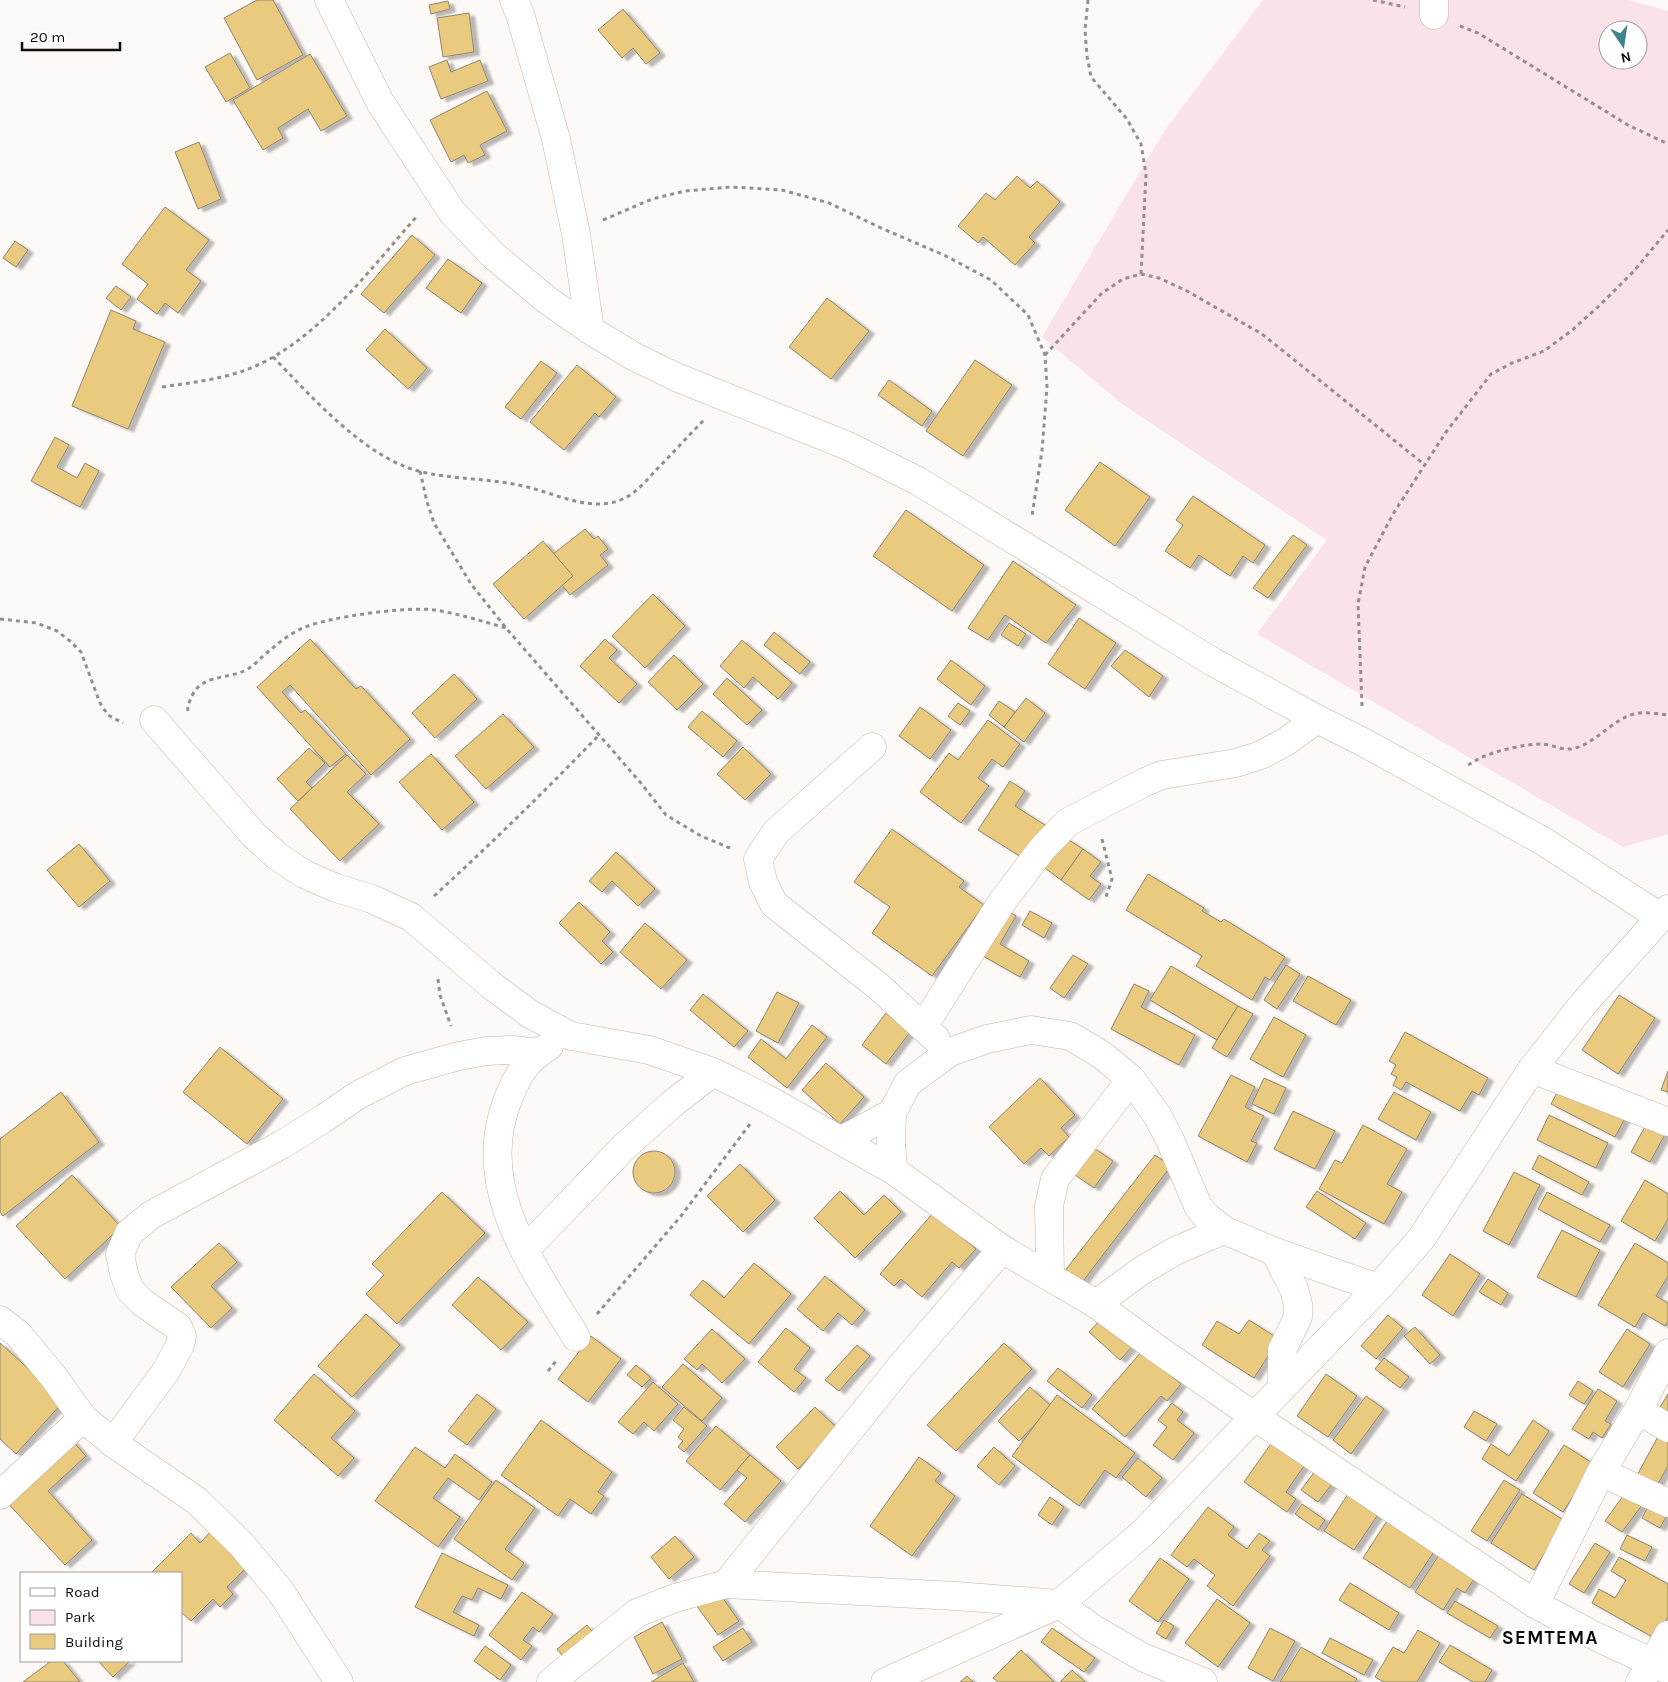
<svg xmlns="http://www.w3.org/2000/svg" width="1668" height="1682" font-family="Karla,sans-serif">
	<style>
		.green { fill: #f9e2e8; fill-rule: evenodd }
		.building { fill: #e9ca7e; stroke: #8d8571; filter: url(#shadow) }
		.lines { fill: none; stroke-linecap: round; stroke-linejoin: round }
		.minor-casing { stroke: #c7b3a4; stroke-width: 29 }
		.path { stroke: #948f8b; stroke-width: 3; stroke-dasharray: 4 4; stroke-linecap: butt }
		.minor { stroke: #fff; stroke-width: 28 }
		.labels { text-anchor: middle; dominant-baseline: central; stroke-width: 4.5; stroke-linejoin: round; paint-order: stroke }
		.district-label { font-size: 19px; font-weight: bold; letter-spacing: 1px; fill: #110b06; stroke: #fff }
	</style>
	<defs>
		<filter id="shadow"><feDropShadow dx="5.5" dy="3" stdDeviation="1" flood-color="#0004"/></filter>
	</defs>
	<rect width="100%" height="100%" fill="#fdf9f6"/>
	<!-- green -->
	<path class="green" d="M1263,0H1629L1668,11V834L1623,847L1257,634L1327,540L1121,403L1042,337L1163,133ZM1608,30H1638V60H1608Z"/>
	<!-- building -->
	<g class="building">
		<path d="M257,0H273L303,55L257,80L224,18Z"/>
		<path d="M448,1L450,9L431,14L429,5Z"/>
		<path d="M623,9L660,53L646,64L633,48L622,58L598,30Z"/>
		<path d="M469,13L474,52L443,57L437,18Z"/>
		<path d="M230,53L250,88L226,102L205,67Z"/>
		<path d="M310,54L347,116L321,131L308,109L278,128L283,138L263,150L233,100Z"/>
		<path d="M447,60L451,72L480,60L488,81L441,99L429,67Z"/>
		<path d="M487,91L507,131L480,145L485,155L468,163L464,155L451,162L430,120Z"/>
		<path d="M199,142L221,199L198,209L175,152Z"/>
		<path d="M1017,176L1030,188L1037,181L1060,202L1029,237L1035,243L1015,265L983,237L978,243L958,226L986,193L995,200Z"/>
		<path d="M165,207L209,240L186,270L201,281L178,313L165,303L157,314L137,299L148,284L122,264Z"/>
		<path d="M412,235L435,255L384,313L361,294Z"/>
		<path d="M15,241L28,250L16,267L3,258Z"/>
		<path d="M448,259L482,283L461,313L426,288Z"/>
		<path d="M116,286L131,297L121,310L106,298Z"/>
		<path d="M827,298L869,331L831,379L789,347Z"/>
		<path d="M111,310L136,321L133,329L165,342L128,429L72,406Z"/>
		<path d="M385,329L427,368L408,389L366,350Z"/>
		<path d="M975,360L1012,385L963,456L926,431Z"/>
		<path d="M541,361L557,373L521,419L505,407Z"/>
		<path d="M577,365L616,397L599,417L595,413L564,450L530,422Z"/>
		<path d="M889,380L932,411L922,426L878,395Z"/>
		<path d="M55,437L69,445L57,467L77,478L85,463L99,471L80,507L31,481Z"/>
		<path d="M1100,462L1150,497L1115,546L1065,510Z"/>
		<path d="M1193,496L1265,545L1253,563L1243,556L1230,576L1199,555L1190,568L1165,551L1183,525L1176,520Z"/>
		<path d="M906,510L984,565L952,611L873,556Z"/>
		<path d="M585,529L594,539L598,536L608,549L600,555L608,565L570,595L543,562Z"/>
		<path d="M1293,535L1307,545L1268,598L1253,588Z"/>
		<path d="M543,541L573,576L524,619L493,584Z"/>
		<path d="M1013,561L1076,605L1046,643L1005,615L988,640L968,628Z"/>
		<path d="M653,594L685,626L645,668L612,636Z"/>
		<path d="M1079,618L1116,643L1085,689L1048,664Z"/>
		<path d="M1009,623L1026,634L1018,646L1001,635Z"/>
		<path d="M774,632L810,662L800,674L764,645Z"/>
		<path d="M310,639L356,689L361,686L410,739L371,775L290,685L282,692L301,713L305,710L346,754L330,767L257,687Z"/>
		<path d="M605,639L617,650L609,658L637,684L619,703L580,666Z"/>
		<path d="M742,640L792,683L778,699L753,677L744,688L720,666Z"/>
		<path d="M1125,650L1163,676L1149,697L1111,666Z"/>
		<path d="M674,655L703,684L677,710L648,682Z"/>
		<path d="M951,660L985,686L971,705L937,679Z"/>
		<path d="M454,674L477,699L435,738L412,713Z"/>
		<path d="M727,678L762,710L747,725L713,694Z"/>
		<path d="M1026,698L1045,713L1024,742L1004,727Z"/>
		<path d="M999,701L1015,712L1004,727L989,715Z"/>
		<path d="M958,703L970,711L960,725L948,716Z"/>
		<path d="M920,707L951,730L930,759L899,736Z"/>
		<path d="M702,711L737,741L723,757L688,727Z"/>
		<path d="M503,714L534,747L486,789L455,756Z"/>
		<path d="M988,720L1020,744L1003,767L992,759L978,778L989,786L961,823L920,792L949,753L958,760Z"/>
		<path d="M743,747L771,774L745,800L717,774Z"/>
		<path d="M309,748L325,763L306,782L312,788L298,801L277,779Z"/>
		<path d="M431,754L474,802L442,830L399,782Z"/>
		<path d="M347,755L366,774L347,792L379,824L340,861L290,809Z"/>
		<path d="M1010,781L1025,791L1015,806L1048,827L1026,860L978,830Z"/>
		<path d="M892,829L964,881L959,887L984,905L932,976L872,933L890,907L854,882Z"/>
		<path d="M1061,835L1083,849L1061,880L1042,866Z"/>
		<path d="M79,844L110,881L79,907L47,870Z"/>
		<path d="M1083,849L1101,862L1090,876L1101,884L1089,900L1061,880Z"/>
		<path d="M616,852L655,889L638,906L612,881L602,892L589,881Z"/>
		<path d="M1148,874L1204,908L1202,911L1221,922L1224,919L1285,957L1270,980L1265,977L1252,1000L1196,966L1202,956L1126,910Z"/>
		<path d="M579,902L610,932L602,941L613,952L601,964L559,923Z"/>
		<path d="M1002,908L1016,916L1000,944L1029,961L1020,977L976,952Z"/>
		<path d="M1030,911L1052,923L1044,938L1022,925Z"/>
		<path d="M645,923L687,960L661,989L620,952Z"/>
		<path d="M1073,955L1088,964L1064,998L1050,988Z"/>
		<path d="M1286,965L1300,974L1277,1009L1264,1000Z"/>
		<path d="M1171,966L1238,1006L1217,1040L1150,1000Z"/>
		<path d="M1308,976L1351,1000L1336,1025L1293,1001Z"/>
		<path d="M1134,984L1149,991L1141,1007L1195,1035L1179,1065L1111,1029Z"/>
		<path d="M777,992L799,1003L778,1043L756,1031Z"/>
		<path d="M703,994L748,1031L734,1047L690,1010Z"/>
		<path d="M1619,995L1655,1018L1618,1074L1582,1050Z"/>
		<path d="M1238,1006L1253,1014L1227,1057L1212,1048Z"/>
		<path d="M886,1013L910,1032L886,1064L862,1045Z"/>
		<path d="M1274,1017L1306,1035L1283,1077L1250,1059Z"/>
		<path d="M812,1025L827,1037L787,1088L748,1057L761,1039L786,1059Z"/>
		<path d="M1405,1032L1488,1078L1479,1095L1472,1091L1460,1111L1406,1082L1401,1090L1393,1085L1397,1077L1391,1074L1396,1065L1389,1061Z"/>
		<path d="M220,1047L283,1099L247,1144L183,1092Z"/>
		<path d="M826,1063L864,1097L840,1124L802,1090Z"/>
		<path d="M1569,1070L1633,1103L1615,1137L1551,1104Z"/>
		<path d="M1668,1071V1092L1661,1090Z"/>
		<path d="M1231,1075L1255,1087L1245,1107L1264,1116L1251,1141L1257,1143L1247,1162L1198,1136Z"/>
		<path d="M1040,1078L1075,1115L1061,1128L1069,1137L1049,1156L1041,1148L1024,1164L989,1127Z"/>
		<path d="M1264,1078L1286,1088L1274,1114L1252,1104Z"/>
		<path d="M61,1092L99,1142L3,1216L0,1212V1139Z"/>
		<path d="M1394,1092L1431,1112L1416,1140L1378,1119Z"/>
		<path d="M1293,1111L1335,1131L1315,1169L1274,1149Z"/>
		<path d="M1549,1115L1608,1143L1596,1168L1537,1140Z"/>
		<path d="M1651,1116L1668,1129L1650,1162L1631,1152Z"/>
		<path d="M1363,1125L1407,1149L1387,1184L1402,1192L1384,1224L1319,1189L1335,1160L1342,1163Z"/>
		<path d="M1094,1148L1113,1161L1094,1188L1075,1175Z"/>
		<circle cx="654" cy="1172" r="21"/>
		<path d="M1155,1155L1171,1166L1080,1285L1064,1272Z"/>
		<path d="M1539,1155L1589,1182L1582,1195L1532,1169Z"/>
		<path d="M740,1164L775,1200L743,1232L707,1196Z"/>
		<path d="M1514,1172L1540,1185L1509,1245L1483,1231Z"/>
		<path d="M72,1175L121,1227L65,1279L16,1226Z"/>
		<path d="M1645,1180L1668,1194V1219L1655,1241L1621,1221Z"/>
		<path d="M840,1191L864,1215L884,1195L901,1212L855,1258L814,1218Z"/>
		<path d="M1317,1191L1366,1223L1355,1239L1306,1207Z"/>
		<path d="M442,1192L485,1233L397,1324L366,1294L384,1275L372,1264Z"/>
		<path d="M1547,1192L1610,1225L1600,1242L1538,1209Z"/>
		<path d="M933,1213L976,1249L959,1268L952,1262L922,1297L901,1279L894,1286L880,1274Z"/>
		<path d="M1562,1230L1600,1250L1576,1297L1537,1277Z"/>
		<path d="M219,1243L237,1262L211,1286L232,1308L211,1328L171,1287Z"/>
		<path d="M1635,1243L1668,1263V1276L1656,1296L1668,1303V1321L1665,1326L1643,1313L1635,1327L1598,1305Z"/>
		<path d="M1450,1254L1480,1274L1453,1316L1422,1295Z"/>
		<path d="M754,1263L791,1294L749,1344L690,1295L703,1280L724,1298Z"/>
		<path d="M825,1276L865,1310L852,1325L838,1313L823,1331L797,1309Z"/>
		<path d="M478,1277L528,1322L501,1350L452,1305Z"/>
		<path d="M1488,1279L1508,1293L1501,1305L1479,1292Z"/>
		<path d="M366,1314L400,1345L352,1397L318,1366Z"/>
		<path d="M1388,1315L1403,1328L1376,1359L1361,1346Z"/>
		<path d="M1102,1318L1133,1346L1120,1360L1089,1332Z"/>
		<path d="M1249,1320L1279,1339L1254,1378L1202,1345L1217,1321L1239,1334Z"/>
		<path d="M1415,1327L1440,1355L1430,1364L1404,1336Z"/>
		<path d="M786,1328L810,1348L794,1369L806,1378L794,1392L758,1362Z"/>
		<path d="M712,1329L745,1359L722,1383L702,1364L697,1370L684,1359Z"/>
		<path d="M1627,1329L1650,1344L1623,1387L1599,1372Z"/>
		<path d="M591,1336L621,1359L588,1402L558,1379Z"/>
		<path d="M0,1343L64,1401L16,1454L0,1439Z"/>
		<path d="M1004,1343L1032,1369L956,1451L927,1425Z"/>
		<path d="M857,1345L870,1356L839,1391L825,1380Z"/>
		<path d="M1142,1351L1181,1384L1167,1401L1161,1396L1125,1437L1092,1409Z"/>
		<path d="M1384,1358L1409,1377L1400,1388L1375,1369Z"/>
		<path d="M683,1364L722,1398L702,1421L662,1387Z"/>
		<path d="M636,1365L651,1378L642,1387L627,1375Z"/>
		<path d="M1058,1368L1092,1395L1082,1408L1047,1381Z"/>
		<path d="M314,1374L355,1411L331,1438L354,1458L338,1476L274,1420Z"/>
		<path d="M1326,1374L1357,1396L1328,1437L1297,1416Z"/>
		<path d="M1578,1381L1593,1391L1584,1404L1569,1395Z"/>
		<path d="M653,1382L678,1404L654,1431L644,1422L633,1434L618,1422Z"/>
		<path d="M1030,1387L1052,1407L1019,1441L998,1421Z"/>
		<path d="M1598,1389L1617,1401L1605,1421L1611,1424L1602,1438L1593,1432L1589,1439L1572,1429Z"/>
		<path d="M477,1394L496,1409L467,1445L448,1431Z"/>
		<path d="M1668,1394V1421L1656,1414Z"/>
		<path d="M1057,1395L1135,1453L1116,1478L1105,1470L1079,1506L1012,1456Z"/>
		<path d="M1366,1396L1384,1409L1351,1454L1333,1440Z"/>
		<path d="M1172,1403L1183,1412L1177,1420L1194,1433L1173,1460L1153,1445L1167,1427L1158,1420Z"/>
		<path d="M684,1407L707,1426L684,1452L678,1447L683,1441L678,1437L684,1429L673,1420Z"/>
		<path d="M815,1407L837,1428L798,1469L776,1447Z"/>
		<path d="M1474,1411L1497,1424L1486,1441L1464,1427Z"/>
		<path d="M541,1420L612,1472L598,1492L604,1496L591,1514L570,1499L558,1516L501,1475Z"/>
		<path d="M1533,1420L1549,1431L1516,1481L1482,1459L1491,1444L1509,1456Z"/>
		<path d="M716,1426L750,1455L720,1490L686,1461Z"/>
		<path d="M1282,1428L1315,1450L1286,1492L1296,1499L1287,1512L1244,1482Z"/>
		<path d="M1661,1431L1668,1435V1466L1655,1489L1635,1479Z"/>
		<path d="M70,1438L86,1456L48,1491L92,1540L65,1565L4,1499Z"/>
		<path d="M1564,1445L1594,1464L1563,1512L1533,1493Z"/>
		<path d="M415,1447L445,1468L455,1454L492,1482L479,1500L448,1478L433,1498L460,1517L438,1547L375,1501Z"/>
		<path d="M994,1447L1015,1466L999,1485L977,1466Z"/>
		<path d="M750,1455L781,1481L745,1522L724,1504L747,1478L737,1470Z"/>
		<path d="M919,1457L941,1473L935,1481L955,1496L912,1556L870,1526Z"/>
		<path d="M1138,1458L1162,1478L1146,1497L1122,1477Z"/>
		<path d="M1318,1467L1335,1480L1318,1502L1301,1490Z"/>
		<path d="M1359,1477L1390,1497L1354,1550L1324,1531Z"/>
		<path d="M496,1480L535,1508L505,1549L524,1563L512,1580L454,1539Z"/>
		<path d="M1504,1480L1520,1490L1487,1541L1471,1531Z"/>
		<path d="M1628,1489L1645,1501L1622,1532L1605,1521Z"/>
		<path d="M1522,1494L1565,1521L1534,1570L1491,1543Z"/>
		<path d="M1050,1497L1064,1507L1052,1525L1038,1515Z"/>
		<path d="M1651,1501L1668,1513L1660,1528L1642,1518Z"/>
		<path d="M1302,1504L1325,1520L1318,1530L1295,1514Z"/>
		<path d="M1398,1504L1445,1535L1410,1588L1363,1558Z"/>
		<path d="M1208,1507L1234,1527L1228,1535L1247,1549L1259,1533L1270,1541L1262,1550L1270,1556L1233,1606L1207,1586L1215,1575L1194,1559L1187,1567L1171,1555Z"/>
		<path d="M210,1532L246,1568L227,1587L233,1594L220,1607L213,1599L191,1621L181,1612V1573H151L191,1533L200,1543Z"/>
		<path d="M1627,1535L1652,1547L1645,1561L1620,1549Z"/>
		<path d="M675,1536L694,1557L669,1579L651,1557Z"/>
		<path d="M1450,1538L1474,1579L1465,1593L1457,1588L1443,1610L1415,1592Z"/>
		<path d="M1595,1543L1610,1552L1584,1593L1569,1584Z"/>
		<path d="M442,1553L508,1585L501,1599L478,1588L472,1600L462,1596L453,1612L479,1625L474,1636L415,1607Z"/>
		<path d="M1619,1557L1668,1584V1617L1656,1639L1592,1603L1599,1589L1615,1598L1626,1580L1611,1571Z"/>
		<path d="M1160,1558L1189,1579L1158,1622L1129,1601Z"/>
		<path d="M1350,1583L1399,1613L1389,1630L1339,1600Z"/>
		<path d="M717,1590L739,1621L718,1635L696,1605Z"/>
		<path d="M522,1592L553,1614L539,1632L533,1627L523,1640L532,1646L521,1660L489,1635Z"/>
		<path d="M1217,1599L1250,1623L1218,1667L1185,1643Z"/>
		<path d="M1455,1601L1498,1626L1490,1638L1447,1613Z"/>
		<path d="M1164,1620L1174,1626L1166,1639L1156,1633Z"/>
		<path d="M662,1622L682,1659L653,1674L634,1637Z"/>
		<path d="M587,1625L598,1639L568,1663L557,1649Z"/>
		<path d="M743,1628L752,1642L723,1661L713,1647Z"/>
		<path d="M1052,1628L1095,1658L1084,1672L1041,1642Z"/>
		<path d="M1270,1628L1295,1641L1273,1681L1248,1668Z"/>
		<path d="M1418,1630L1440,1643L1417,1682H1384L1375,1677L1393,1647L1404,1653Z"/>
		<path d="M1330,1638L1373,1660L1364,1675L1322,1653Z"/>
		<path d="M1450,1645L1492,1670L1485,1682H1473L1439,1662Z"/>
		<path d="M485,1646L511,1665L500,1680L474,1661Z"/>
		<path d="M1301,1647L1357,1679L1355,1682H1280Z"/>
		<path d="M1021,1650L1054,1682H998L993,1678Z"/>
		<path d="M51,1661H63L80,1682H23Z"/>
		<path d="M98,1661H130L113,1677Z"/>
		<path d="M683,1663L694,1682H651Z"/>
		<path d="M1072,1670L1085,1682H1060Z"/>
		<path d="M967,1676L973,1682H960Z"/>
	</g>
	<g class="lines">
		<defs>
			<g id="minor">
				<path d="M329,0L380,102L452,212L494,256L547,300L590,330L633,356L676,377L848,446L918,481L1213,662L1317,719L1363,742L1543,841L1660,917"/>
				<path d="M514,0L520,14L556,139L576,234L590,330"/>
				<path d="M1434,0V15"/>
				<path d="M154,720L253,834L277,856L304,874L336,888L372,899L411,917L491,985L530,1014L571,1036L649,1050L713,1072L767,1099L893,1170L1002,1249L1096,1304L1156,1348L1255,1417L1535,1604L1597,1637L1668,1670"/>
				<path d="M872,747L776,832L758,859L763,882L774,904L878,986L936,1039"/>
				<path d="M923,1027L1002,902L1042,849L1068,822L1145,782L1162,775L1236,763L1261,755L1287,741L1317,719"/>
				<path d="M549,1046C526,1060 518,1074 508,1099C473,1187 532,1265 576,1337"/>
				<path d="M1532,1069L1668,1122"/>
				<path d="M842,1140L892,1113"/>
				<path d="M893,1170L891,1142L892,1113L908,1083L950,1052L987,1039L1031,1030L1070,1036L1102,1055L1131,1079L1157,1115L1170,1140L1198,1206L1206,1216L1224,1230L1275,1252L1378,1288"/>
				<path d="M525,1250L624,1147L672,1104L713,1072"/>
				<path d="M1275,1252L1294,1289L1298,1304V1317L1282,1350V1387"/>
				<path d="M1050,1276L1049,1206L1055,1179L1131,1079"/>
				<path d="M1096,1304L1141,1271L1175,1251L1224,1230"/>
				<path d="M0,1320L18,1334L53,1376L83,1418L113,1443L197,1501L242,1545L281,1592L339,1682"/>
				<path d="M1638,1410L1668,1428"/>
				<path d="M113,1443L166,1371L180,1345L182,1336L178,1327L143,1303L130,1290L124,1274L120,1254L129,1233L151,1215L281,1145L323,1119L358,1095L405,1071L459,1056L486,1051L513,1050L538,1053"/>
				<path d="M1601,1472L1668,1503"/>
				<path d="M0,1495L83,1418"/>
				<path d="M726,1584L902,1365L1002,1249"/>
				<path d="M1535,1604L1601,1472L1638,1410L1668,1353"/>
				<path d="M551,1682L637,1613L675,1598L726,1584L956,1596L1059,1604L1092,1628L1142,1657L1203,1682"/>
				<path d="M885,1682L1059,1604L1143,1533L1378,1288L1421,1239L1532,1069L1584,1003L1668,909"/>
				<path d="M1640,1682L1653,1663L1668,1635"/>
			</g>
		</defs>
		<!-- minor casing -->
		<use href="#minor" class="minor-casing"/>
		<!-- path -->
		<g class="path">
			<path d="M1088,0L1085,30L1087,56L1091,77L1127,119L1141,144L1146,174L1141,274"/>
			<path d="M1373,0L1405,7"/>
			<path d="M1460,26L1478,33L1628,125L1668,144"/>
			<path d="M603,220L652,199L685,191L731,187L782,190L829,203L881,228L946,256L991,280L1028,315L1045,355L1047,387L1042,451L1032,516"/>
			<path d="M1045,355L1102,293L1123,279L1141,274L1159,278L1187,291L1262,334L1425,465"/>
			<path d="M273,357C312,397 366,459 422,472C456,480 492,478 527,487C557,494 592,513 623,499C636,493 647,480 657,469C673,453 688,436 704,420"/>
			<path d="M162,387C189,383 215,380 240,372C313,348 369,270 418,215"/>
			<path d="M420,471L427,502L434,523L471,584L506,628L640,782L666,815L701,836L730,848"/>
			<path d="M0,619L37,623L57,631L70,641L81,652L100,703L108,715L123,723"/>
			<path d="M1362,706L1358,604L1365,567L1393,514L1446,432L1491,374L1512,363L1544,351L1571,331L1599,306L1634,271L1668,230"/>
			<path d="M188,711C187,705 190,701 192,696C201,675 226,679 244,671C251,668 257,662 262,657C275,646 287,635 303,628C327,617 408,606 435,610C459,614 482,621 506,628"/>
			<path d="M1468,765C1474,762 1479,758 1485,756C1499,750 1526,744 1541,744C1552,744 1564,752 1575,748C1597,742 1612,720 1634,714C1644,711 1657,714 1668,715"/>
			<path d="M1102,839L1112,879L1106,897"/>
			<path d="M434,896C491,844 546,790 600,734"/>
			<path d="M438,979L440,995L451,1026"/>
			<path d="M597,1314L681,1216L750,1124"/>
			<path d="M548,1371L557,1360"/>
		</g>
		<!-- minor -->
		<use href="#minor" class="minor"/>
	</g>
	<g class="labels">
		<!-- district labels -->
		<g class="district-label">
			<text x="1550" y="1638">SEMTEMA</text>
		</g>
	</g>
	<!-- legend -->
	<rect x="20" y="1572" width="162" height="90" fill="#ffffff" stroke="#a09d9b"/>
	<rect x="30" y="1588" width="25" height="8" fill="#ffffff" stroke="#a09d9b"/>
	<text x="65" y="1597" font-size="15" fill="#110b06">Road</text>
	<rect x="30" y="1610" width="25" height="15" fill="#f9e2e8" stroke="#a09d9b"/>
	<text x="65" y="1622" font-size="15" fill="#110b06">Park</text>
	<rect x="30" y="1634" width="25" height="15" fill="#e9ca7e" stroke="#a09d9b"/>
	<text x="65" y="1647" font-size="15" fill="#110b06">Building</text>
	<!-- north arrow -->
	<g transform="translate(1623 45) rotate(167)"><circle r="24" fill="#ffffff" stroke="#a09d9b"/>
	<path d="M0-4L9 19L0 12L-9 19Z" fill="#3c838c"/>
	<text y="-8" font-size="14" font-weight="bold" text-anchor="middle" fill="#110b06">N</text>
	</g>
	<!-- scale -->
	<path d="M22 42v8h98v-8" fill="none" stroke="#110b06" stroke-width="2.5"/>
	<text x="30" y="42" font-size="15" fill="#110b06" stroke="#ffffff" stroke-width="4" paint-order="stroke">20 m</text>
</svg>
